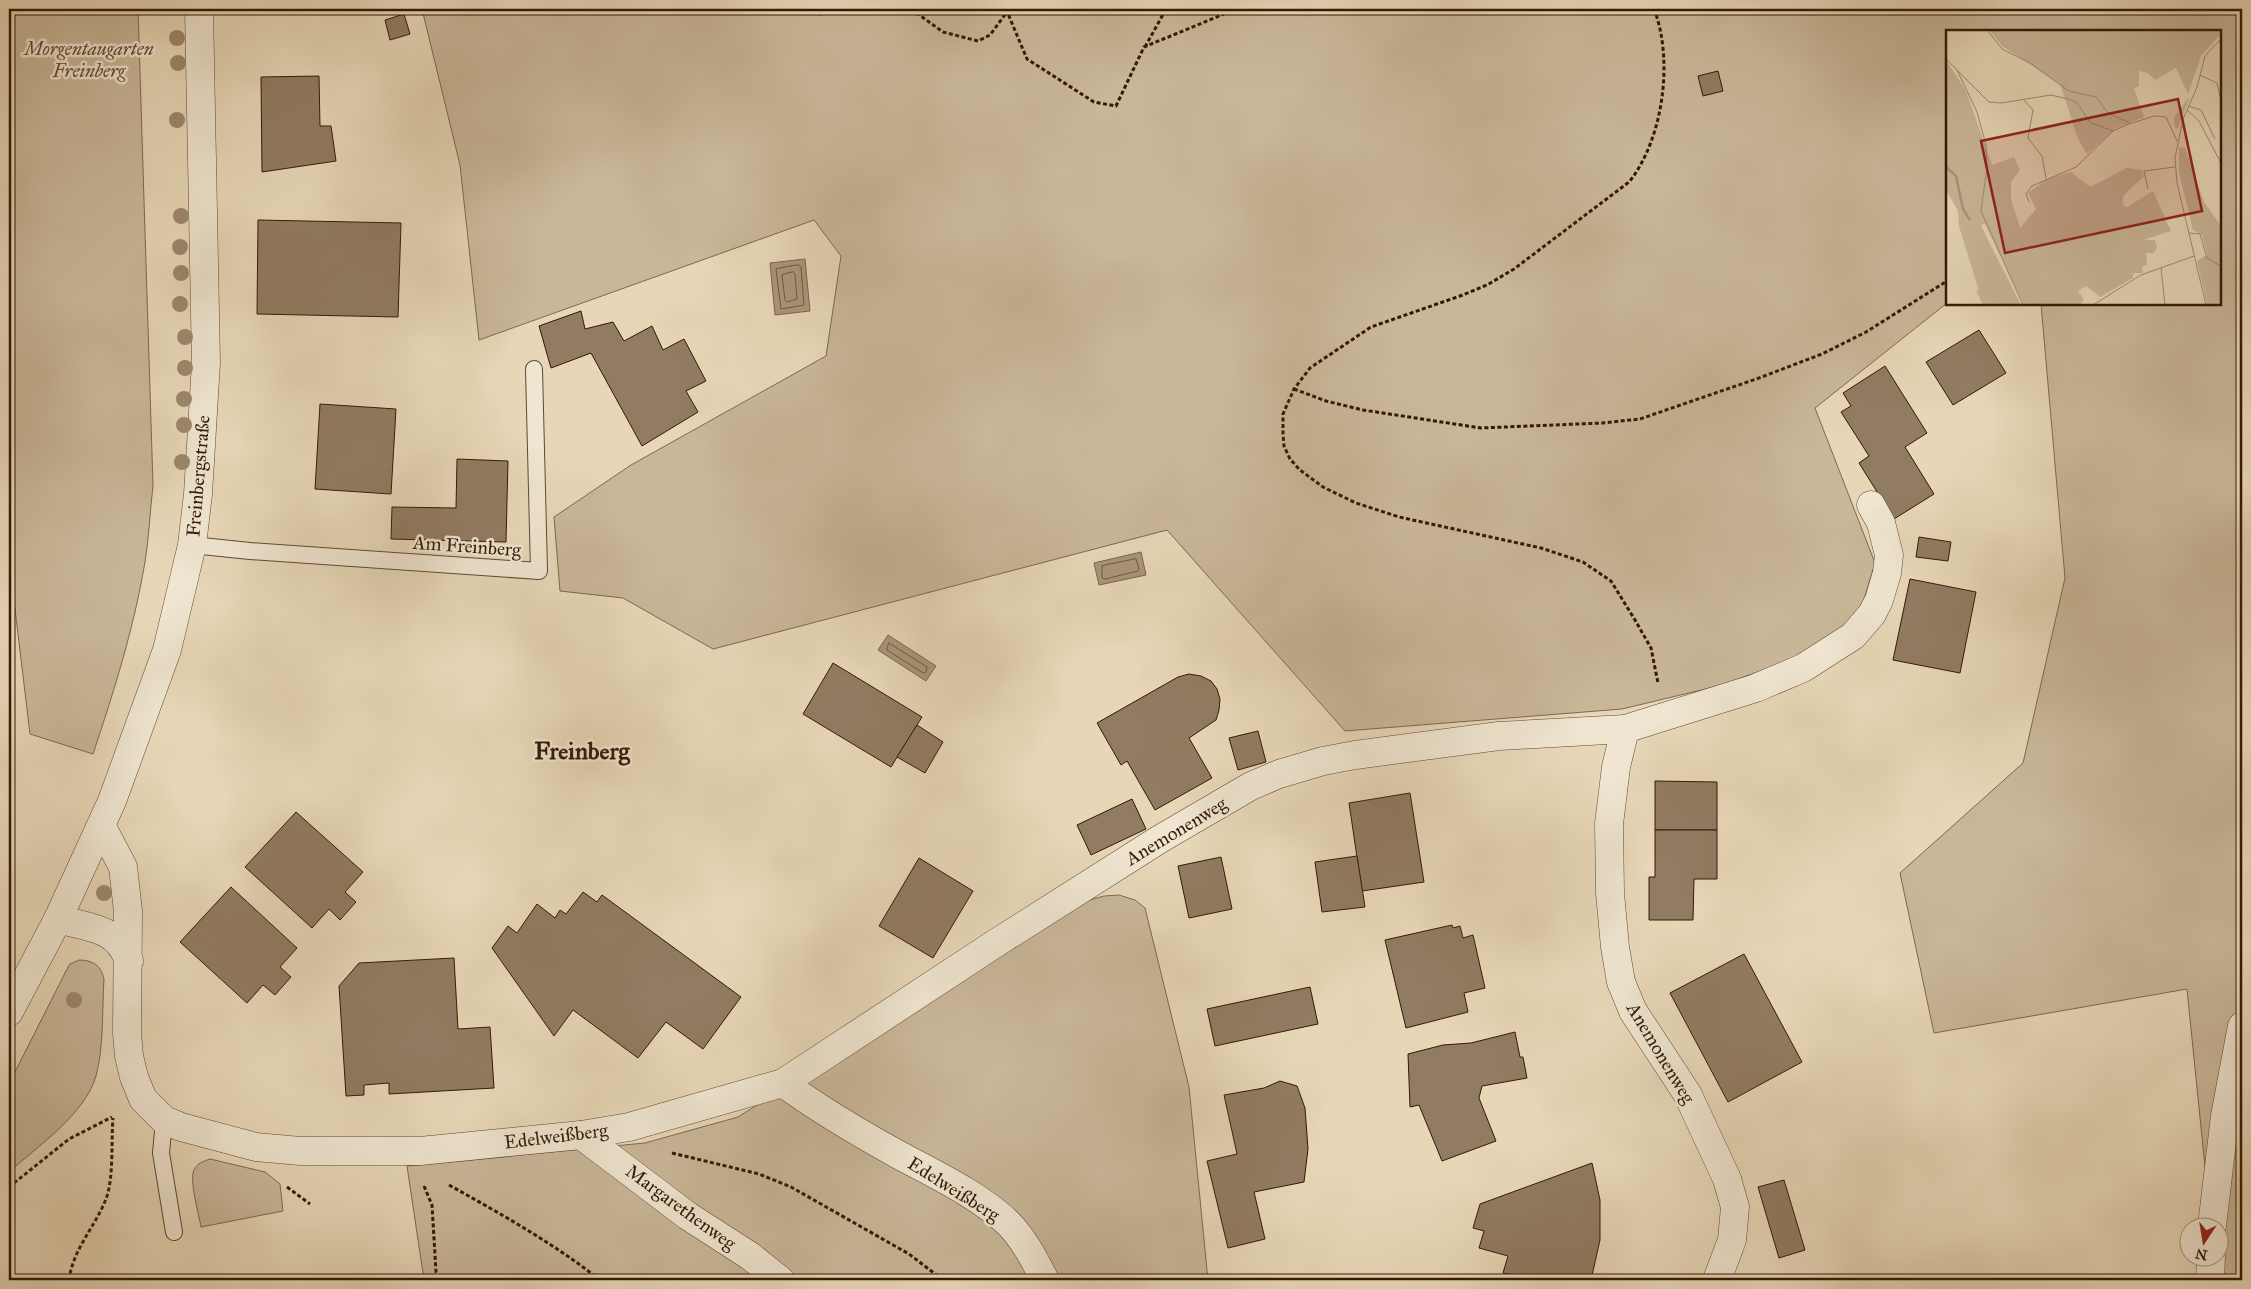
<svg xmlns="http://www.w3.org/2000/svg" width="2251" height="1289" font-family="'IM FELL Great Primer',serif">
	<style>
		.green { fill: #c9b799; stroke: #7e6850 }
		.water { fill: #aa967b; stroke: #7b644c }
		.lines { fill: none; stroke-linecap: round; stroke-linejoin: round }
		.shore { stroke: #6f5740; stroke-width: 1 }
		.building { fill: #917b62; stroke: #341806 }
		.service-casing { stroke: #614832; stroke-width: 18 }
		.minor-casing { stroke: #614832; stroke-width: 29 }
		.path { stroke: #341806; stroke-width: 3; stroke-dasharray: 4 2.5; stroke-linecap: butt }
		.service { stroke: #efe5d0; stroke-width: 16 }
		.minor { stroke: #efe5d0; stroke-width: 28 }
		.tree { fill: #9d886e }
		.labels { text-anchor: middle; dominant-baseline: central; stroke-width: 5; stroke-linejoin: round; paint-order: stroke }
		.park-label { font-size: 19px; font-style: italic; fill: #614832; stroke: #efe5d0 }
		.street-label { font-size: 19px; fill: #341806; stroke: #efe5d0 }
		.district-label { font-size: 24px; font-weight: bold; fill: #341806; stroke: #efe5d0 }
		.inset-river { fill: none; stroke: #aa967b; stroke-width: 2.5 }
		.inset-road { fill: none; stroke: #9f8b70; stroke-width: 1 }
		.view { fill: #8f2418; fill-opacity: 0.15; stroke: #8f2418; stroke-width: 2.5 }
		.inset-edge { fill: none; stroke: #341806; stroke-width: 2.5 }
	</style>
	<rect width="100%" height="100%" fill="#e7d7b7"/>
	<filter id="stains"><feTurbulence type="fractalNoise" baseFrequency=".004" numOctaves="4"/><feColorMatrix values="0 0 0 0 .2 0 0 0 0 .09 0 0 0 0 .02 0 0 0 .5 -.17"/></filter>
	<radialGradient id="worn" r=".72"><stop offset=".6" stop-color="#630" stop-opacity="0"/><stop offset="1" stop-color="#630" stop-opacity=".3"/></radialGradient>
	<!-- green -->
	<g class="green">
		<path d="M9,9H138L153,486C150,511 149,537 145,562C134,628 114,691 93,754L30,734L9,559Z"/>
		<path d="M422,9H2242V1280H2216L2218,1226H2211L2187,989L1934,1033L1900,873L2023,763L2065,578L2041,304H2220V31H1947V303L1815,408L1875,563L1861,609L1828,642L1790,660L1722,685L1622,709L1345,731L1167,530L713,649L623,598L560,591L554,517L631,465L826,356L841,256L814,220L479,340L460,165Z"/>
		<path d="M1119,895L1135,900L1145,908L1189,1087L1208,1280H424L407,1166L645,1143L738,1117L1086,901L1104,896Z"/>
		<path d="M79,960C92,960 101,965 104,979C102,1009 104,1047 96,1076C85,1114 38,1146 9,1172V1084L67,969L70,964Z"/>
		<path d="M210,1159L265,1172L280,1184L283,1211L201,1227C199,1215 189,1180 194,1170C197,1163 204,1161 210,1159Z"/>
	</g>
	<!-- water -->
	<g class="water">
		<path d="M805,259L810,311L775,315L770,263Z"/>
		<path d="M1141,552L1146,575L1099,585L1094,563Z"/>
		<path d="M888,635L936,666L926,681L878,650Z"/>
	</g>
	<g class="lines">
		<!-- shore -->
		<g class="shore">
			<path d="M798,265L801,267L804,305L781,309L776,269Z"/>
			<path d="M793,272L795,274L797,299L787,302L785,300L782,275Z"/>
			<path d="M1136,559L1139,569L1138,571L1105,579L1102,578V566Z"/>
			<path d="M889,643L927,667L926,672L923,673L887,650Z"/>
		</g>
	</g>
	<!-- building -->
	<g class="building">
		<path d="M404,14L410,34L390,40L385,20Z"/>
		<path d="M1718,71L1723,91L1703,96L1698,76Z"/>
		<path d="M319,76L320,126H331L336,161L262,172L261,77Z"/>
		<path d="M258,220L401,223L398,317L257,314Z"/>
		<path d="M581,311L585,329L613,322L624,341L652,326L663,350L684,339L706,381L686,391L698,412L642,446L591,353L551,368L539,326Z"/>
		<path d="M1979,330L2006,373L1953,405L1926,362Z"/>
		<path d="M1885,366L1927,433L1905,447L1934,494L1894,519L1859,463L1869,456L1841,412L1851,406L1843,393Z"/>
		<path d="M320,404L396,409L391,494L315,489Z"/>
		<path d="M457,459L508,461L506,542L391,539L392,507L456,508Z"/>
		<path d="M1919,537L1951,542L1948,561L1916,557Z"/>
		<path d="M1910,579L1976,592L1960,673L1893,660Z"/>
		<path d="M833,663L922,717L891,767L803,714Z"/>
		<path d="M1189,674L1201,676L1211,681L1217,689L1220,699L1219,710L1216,720L1189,738L1212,778L1155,810L1127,761L1121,765L1097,723L1178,677Z"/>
		<path d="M917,725L943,742L925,773L897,757Z"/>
		<path d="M1258,731L1266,762L1238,770L1229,738Z"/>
		<path d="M1655,781L1717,782V830H1655Z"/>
		<path d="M1410,793L1424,882L1362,891L1349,803Z"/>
		<path d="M1132,799L1146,829L1091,855L1077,825Z"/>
		<path d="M296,812L363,872L345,892L356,902L340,920L329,909L312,928L245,867Z"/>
		<path d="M1655,830H1717V879H1694L1693,920H1649V877H1655Z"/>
		<path d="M1357,856L1365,907L1322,912L1315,862Z"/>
		<path d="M1221,857L1232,909L1189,918L1178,866Z"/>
		<path d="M919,858L973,891L933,958L879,926Z"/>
		<path d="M231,887L297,948L280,967L291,977L275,995L263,985L247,1003L180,942Z"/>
		<path d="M583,892L597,902L602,895L741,997L703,1049L666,1022L638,1058L573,1010L554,1036L492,948L508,926L517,933L537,904L555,918L560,910L566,914Z"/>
		<path d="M1452,925L1453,928L1460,926L1463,938L1473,935L1485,988L1464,993L1468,1012L1406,1028L1385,940Z"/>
		<path d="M1744,954L1802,1062L1728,1102L1670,993Z"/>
		<path d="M454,958L458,1029L490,1027L494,1088L389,1094V1083L364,1085V1095L346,1096L339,986L359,963Z"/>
		<path d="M1310,987L1318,1024L1215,1046L1207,1009Z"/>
		<path d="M1515,1032L1520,1057H1523L1527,1078L1482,1086L1479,1098L1496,1141L1442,1161L1419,1105L1410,1107L1408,1054L1443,1045L1471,1043Z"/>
		<path d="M1280,1081L1297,1086L1305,1108L1308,1149L1304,1182L1254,1192L1265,1239L1228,1248L1207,1161L1237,1154L1224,1095L1264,1088Z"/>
		<path d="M1592,1163L1600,1200V1240L1591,1280H1533L1503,1273L1508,1256L1479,1248L1484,1231L1473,1228L1480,1204Z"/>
		<path d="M1784,1180L1805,1250L1779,1258L1758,1187Z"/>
	</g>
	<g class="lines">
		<defs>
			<g id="service">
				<path d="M192,545L250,551L539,571L534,369"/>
				<path d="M164,1120L161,1153L174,1232"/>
			</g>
			<g id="minor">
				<path d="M1625,729L1616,767L1609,824L1610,893L1615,947L1621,982L1633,1011L1688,1095L1727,1179L1735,1207L1732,1240L1717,1280"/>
				<path d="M102,827L123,867L128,911L127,1033L129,1056L134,1077L143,1099L164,1120L181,1127L256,1147L300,1151H420L581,1135L629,1127L783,1083L996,943L1160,839L1251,786L1279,774L1323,761L1355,755L1499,736L1625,729L1756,688L1803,668L1853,636L1872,614L1879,600L1887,573L1889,555L1881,523L1871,505"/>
				<path d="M58,919C90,928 117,927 129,961"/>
				<path d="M9,1012L58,919L112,801L167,650L192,545L198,494L206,363L199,9"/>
				<path d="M783,1083C820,1110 859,1133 899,1155C934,1174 979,1195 1008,1223C1024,1239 1035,1261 1045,1280"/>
				<path d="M581,1135L688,1216L750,1256L780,1280"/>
				<path d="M2212,1226L2225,1116L2242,1026"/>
				<path d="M2210,1280L2211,1256"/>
			</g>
		</defs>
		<!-- service casing -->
		<use href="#service" class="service-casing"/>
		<!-- minor casing -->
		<use href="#minor" class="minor-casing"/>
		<!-- path -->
		<g class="path">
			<path d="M911,9L943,32L978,41L990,35L1007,12"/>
			<path d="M1006,9L1027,59L1094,102L1116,106L1144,47L1236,9"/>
			<path d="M1295,9L1307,15"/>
			<path d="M1654,9C1674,60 1663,140 1629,182L1514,269L1487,285L1460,296L1371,327L1310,368L1294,389L1283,414V434L1284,446L1290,459L1300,470L1323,487L1356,503L1399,517L1541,548L1583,562L1611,581L1635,620L1651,648L1658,683"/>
			<path d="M820,15L824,9"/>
			<path d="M1145,47L1166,9"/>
			<path d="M1294,389L1326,401L1363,410L1481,428L1602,423L1640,419L1759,378L1822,354L1866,332L1947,281"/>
			<path d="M672,1153L759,1174L791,1187L909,1254L943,1280"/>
			<path d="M449,1185C501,1214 553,1243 600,1280"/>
			<path d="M424,1186L432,1205L436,1272L440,1280"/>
			<path d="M9,1187L69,1139L112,1117"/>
			<path d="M287,1187L310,1204"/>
			<path d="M69,1280C73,1249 95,1227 106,1199C114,1178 111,1141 113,1118"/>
			<path d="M194,1280L212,1276"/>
		</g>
		<!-- service -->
		<use href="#service" class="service"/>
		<!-- minor -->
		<use href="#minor" class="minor"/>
	</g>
	<!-- trees -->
	<g class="tree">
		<circle cx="177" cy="38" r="8"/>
		<circle cx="178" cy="63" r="8"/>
		<circle cx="177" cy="120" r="8"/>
		<circle cx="181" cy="216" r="8"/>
		<circle cx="180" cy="247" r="8"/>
		<circle cx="181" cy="273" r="8"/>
		<circle cx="180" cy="304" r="8"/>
		<circle cx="185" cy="337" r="8"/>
		<circle cx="185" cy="368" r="8"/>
		<circle cx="184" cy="399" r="8"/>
		<circle cx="184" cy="425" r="8"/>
		<circle cx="182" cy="462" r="8"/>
		<circle cx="104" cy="893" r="8"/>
		<circle cx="74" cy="1000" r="8"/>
	</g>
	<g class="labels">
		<!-- park labels -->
		<g class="park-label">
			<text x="89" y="48">Morgentaugarten<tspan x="89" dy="22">Freinberg</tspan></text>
		</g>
		<!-- street labels -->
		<g class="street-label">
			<text transform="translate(198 476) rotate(-85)">Freinbergstraße</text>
			<text transform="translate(467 546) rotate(4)">Am Freinberg</text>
			<text transform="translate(1176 831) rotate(-31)">Anemonenweg</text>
			<text transform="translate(1661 1053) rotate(59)">Anemonenweg</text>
			<text transform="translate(556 1136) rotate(-7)">Edelweißberg</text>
			<text transform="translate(954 1189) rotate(32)">Edelweißberg</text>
			<text transform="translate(681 1207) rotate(36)">Margarethenweg</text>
		</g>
		<!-- district labels -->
		<g class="district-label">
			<text x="582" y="751">Freinberg</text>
		</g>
	</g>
	<!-- overview -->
	<g transform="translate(1946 30)">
		<rect width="275" height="275" fill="#e7d7b7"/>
		<path d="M43,0H275V4L255,26L242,64L230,38L209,50L202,43L193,41V56L188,58L198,87L170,98L141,124L132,109L114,54L56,16ZM0,30L20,61L46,135L68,127L74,140L65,152V169L74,198L90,179L82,163L101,149L125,142L144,157L181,138L196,140L198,146L177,166V175L181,177L207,161L225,201L197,210H209L211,217L208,223H200L201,235L196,236L197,243H187V248L154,267L140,256L132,261L138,269L134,275H78L39,194L35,195L40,206L75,275H37L30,260L33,261L13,196L12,181L0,160ZM244,66L232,98L229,99L228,87ZM233,117L239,118L258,172L275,196V275H261L251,231L261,225L256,205L247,200L233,142Z" fill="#c9b799"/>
		<path class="inset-river" d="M0,137L10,146L17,179L24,190"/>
		<path class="inset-road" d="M41,0L56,19L84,33L123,61L150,67L162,83L184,93M0,29L43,72L55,73L105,65L122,69L130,72L145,93L167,101M11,40L31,82L40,115L41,137L35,181L77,275M254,45L271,53L274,67M77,69L87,80L82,108L96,126L100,148M242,76L255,80L269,109M241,80L253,91L275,133M202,159L198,141L229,137M83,172L80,164L86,156L130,137L167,101L180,95L208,86L220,87L231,111M243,203L254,204L261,228L275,236M215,238L219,275M147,275L195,245L248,226M260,275L231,153L229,128L237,89L251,57L259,26L275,9"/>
		<path class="view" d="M232,69L256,181L59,223L35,111Z"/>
		<rect width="275" height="275" class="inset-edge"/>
	</g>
	<!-- margin -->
	<rect width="2251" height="1289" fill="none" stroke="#e7d7b7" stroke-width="30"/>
	<rect x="10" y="10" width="2231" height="1269" fill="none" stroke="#341806" stroke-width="2.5"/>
	<rect x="15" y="15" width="2221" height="1259" fill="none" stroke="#341806"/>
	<!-- north arrow -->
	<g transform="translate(2204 1242) rotate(192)"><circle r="24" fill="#efe5d0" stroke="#a4937f"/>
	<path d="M0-4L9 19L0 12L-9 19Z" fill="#8f2418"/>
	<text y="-8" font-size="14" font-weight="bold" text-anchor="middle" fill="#341806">N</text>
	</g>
	<rect width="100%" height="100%" filter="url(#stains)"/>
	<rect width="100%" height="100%" fill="url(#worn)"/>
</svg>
